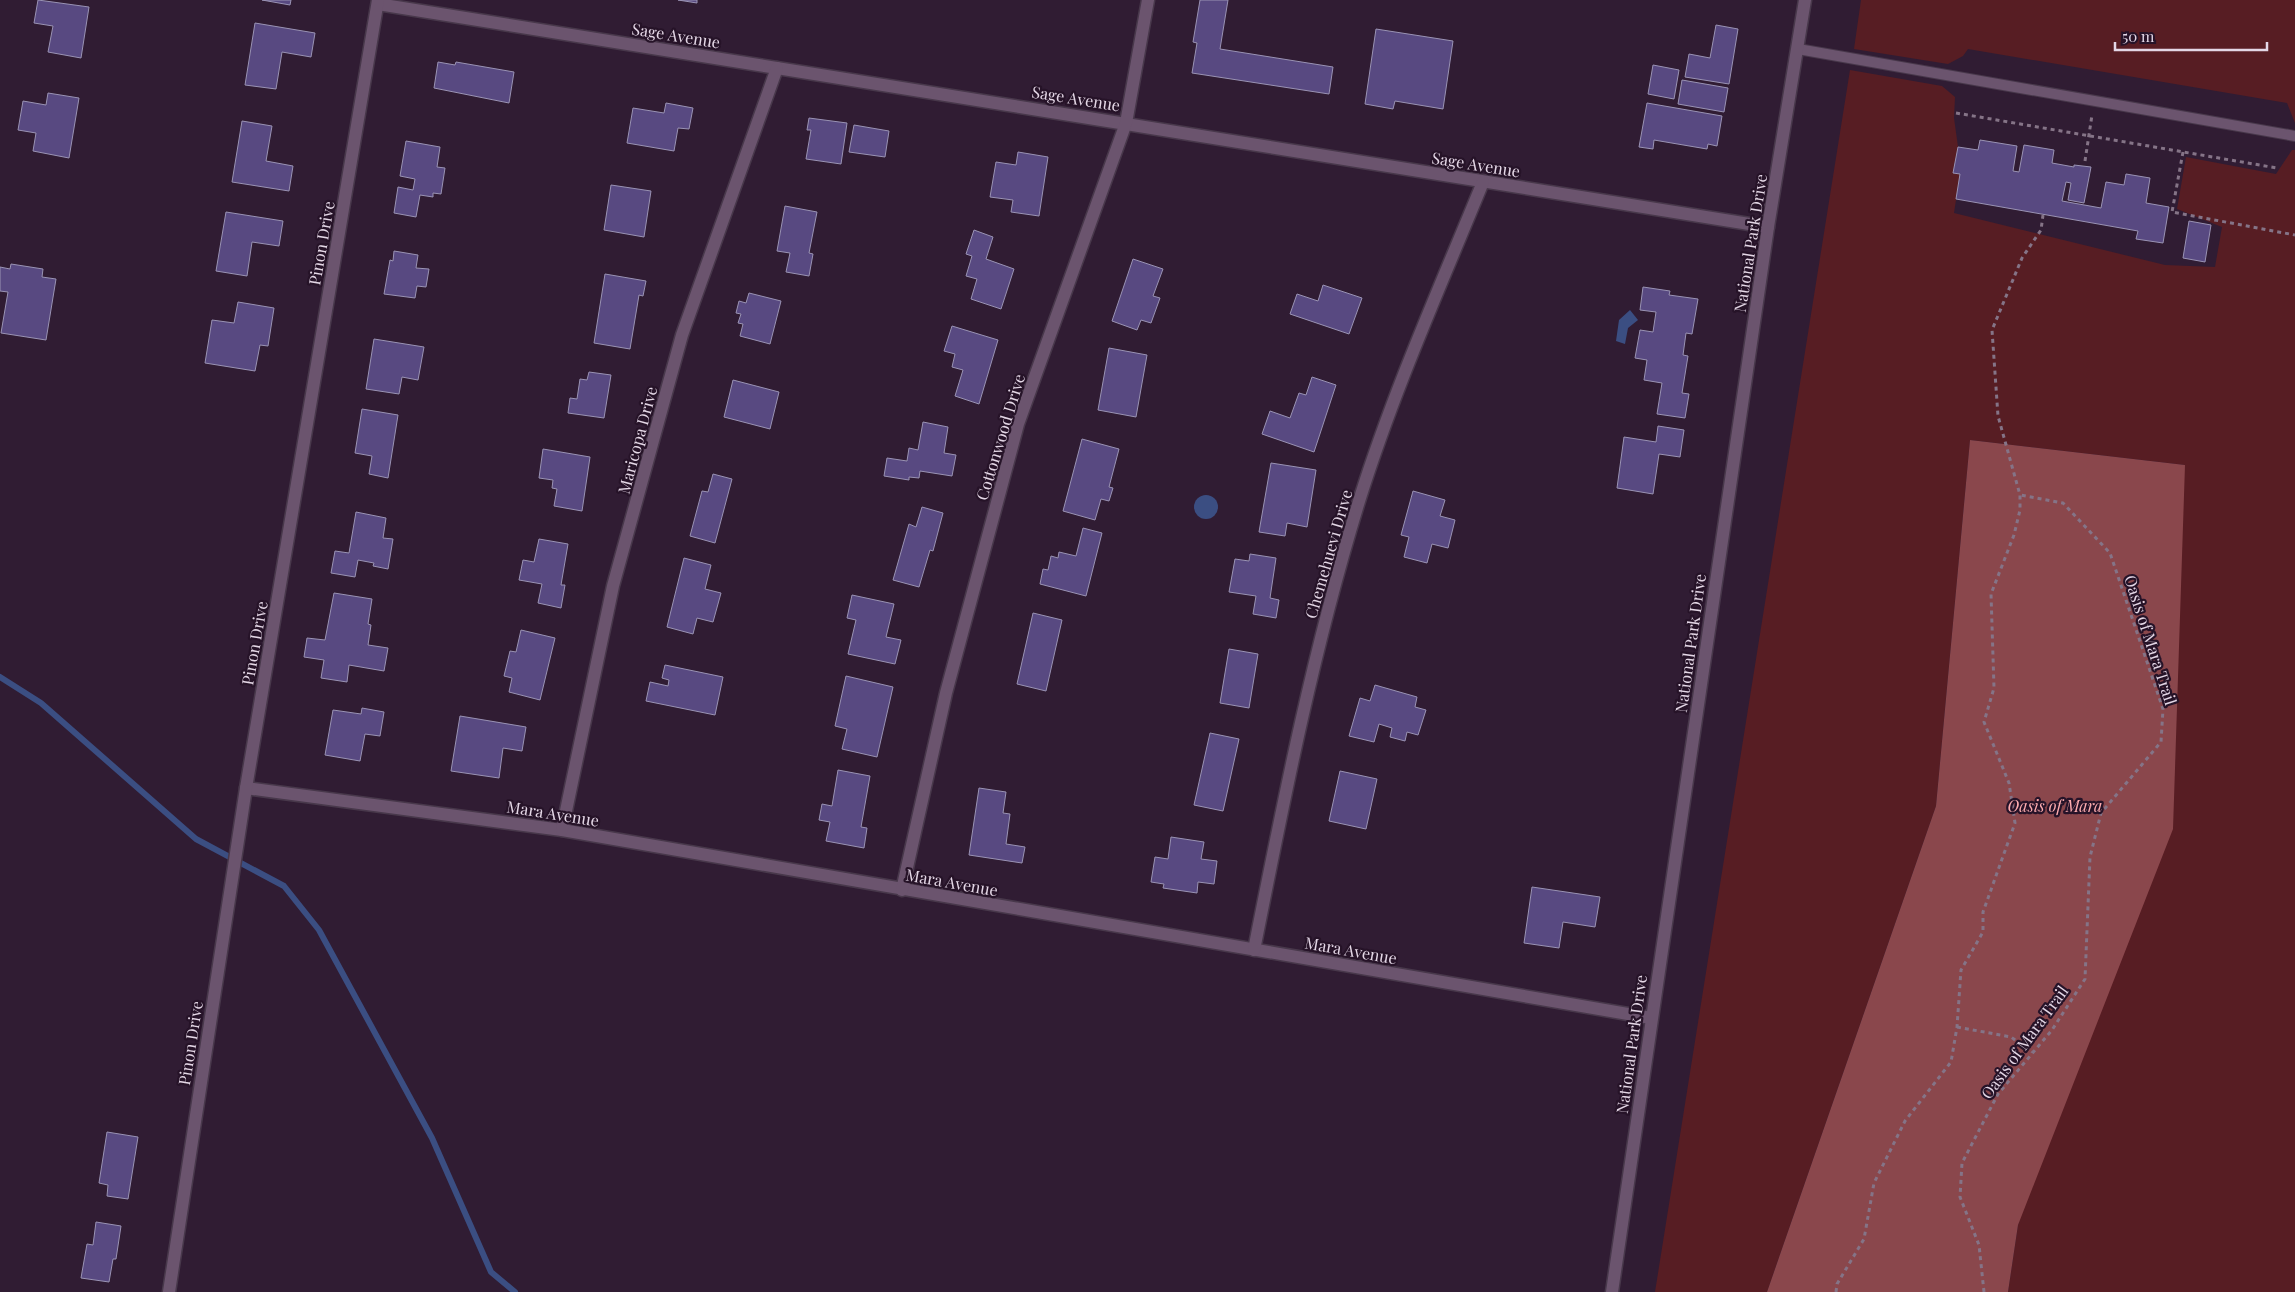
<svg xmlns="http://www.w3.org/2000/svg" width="2295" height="1292" font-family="'Playfair Display',serif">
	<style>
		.green { fill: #571d23 }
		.forest { fill: #8a474c }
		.water { fill: #3b4e82 }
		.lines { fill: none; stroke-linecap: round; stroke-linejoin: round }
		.stream { stroke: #3b4e82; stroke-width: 6 }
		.building { fill: #584981; stroke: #9a93b4 }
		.service-casing { stroke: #48384b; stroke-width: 12 }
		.minor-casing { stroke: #48384b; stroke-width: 15 }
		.tertiary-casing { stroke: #48384b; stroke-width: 15 }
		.path { stroke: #857487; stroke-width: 3; stroke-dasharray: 4 4; stroke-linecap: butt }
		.service { stroke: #6b546e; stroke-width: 10 }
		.minor { stroke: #6b546e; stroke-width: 12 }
		.tertiary { stroke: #6b546e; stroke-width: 12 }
		.labels { text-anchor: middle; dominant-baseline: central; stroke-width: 4.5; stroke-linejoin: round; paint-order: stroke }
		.street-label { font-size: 16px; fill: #e4d7e6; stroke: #261328 }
		.park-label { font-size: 16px; font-style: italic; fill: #feacaf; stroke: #261328 }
	</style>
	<rect width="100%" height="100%" fill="#301c33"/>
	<!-- green -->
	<g class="green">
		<path d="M1861,0H2295V123L2287,103L1968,49L1963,56L1948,64L1854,49Z"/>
		<path d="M1850,70L1942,86L1955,97L1954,118L1958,147L1953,172L1960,174L1954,213L2165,265L2215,267L2222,227L2177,209L2186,157L2276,174L2292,150H2295V1292H2008L2018,1225L2185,465L1970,440L1936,806L1767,1292H1655Z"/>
	</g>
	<!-- forest -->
	<path class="forest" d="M1970,440L2185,465L2173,829L2018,1225L2008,1292H1767L1936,806Z"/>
	<!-- water -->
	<g class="water">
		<path d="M1630,310L1638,320L1628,328L1625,344L1616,341L1619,320Z"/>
		<circle cx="1206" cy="507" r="12"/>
	</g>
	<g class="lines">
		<!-- stream -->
		<path class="stream" d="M0,677L41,703L196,839L284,886L319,930L432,1138L491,1272L515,1292"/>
	</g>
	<!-- building -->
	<g class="building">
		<path d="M38,0L89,7L81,58L48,52L53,26L34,23Z"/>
		<path d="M262,0H291L290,5Z"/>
		<path d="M678,0H697V3Z"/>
		<path d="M1200,0H1228L1220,49L1333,67L1329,94L1192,73L1197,43L1193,42Z"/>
		<path d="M255,23L315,33L311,57L282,52L276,89L245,85Z"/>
		<path d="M1716,25L1738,29L1729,84L1685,77L1689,54L1710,58Z"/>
		<path d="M1376,29L1453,41L1443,109L1395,101L1393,109L1365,104Z"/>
		<path d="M438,62L455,65L456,62L514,72L509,103L434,88Z"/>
		<path d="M1653,65L1679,70L1674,99L1648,94Z"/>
		<path d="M1682,80L1728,88L1724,112L1678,104Z"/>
		<path d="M48,93L79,98L69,158L33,151L36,133L18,130L23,101L46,105Z"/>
		<path d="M666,103L693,108L689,129L678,128L674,151L627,143L633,108L664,113Z"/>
		<path d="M1647,103L1722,116L1717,146L1708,144L1707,149L1654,140L1653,149L1639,147Z"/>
		<path d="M809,118L847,123L841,164L806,159L811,130H807Z"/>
		<path d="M242,121L272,126L266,161L293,166L289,191L232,182Z"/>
		<path d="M854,125L889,131L885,157L849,152Z"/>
		<path d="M1980,140L2017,146L2013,171L2019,172L2024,145L2054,150L2052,163L2074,167V165L2091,167L2084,203L2068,200L2071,183L2066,182L2062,201L2101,208L2106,182L2124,185L2126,174L2150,178L2146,203L2169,207L2163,243L2136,239L2138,231L1956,199L1960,174L1953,173L1958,147L1978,150Z"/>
		<path d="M406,141L440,147L437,167L445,168L441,194L433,193V197L420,195L416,217L394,213L398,187L413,190L415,179L400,176Z"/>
		<path d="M1018,152L1048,157L1039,216L1011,212L1013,200L990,197L996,162L1016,165Z"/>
		<path d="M611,185L651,191L644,237L604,230Z"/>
		<path d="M785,206L817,212L809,253L813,254L809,276L786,272L790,253L777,251Z"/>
		<path d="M226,212L283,221L279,246L252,242L247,276L216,271Z"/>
		<path d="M2189,221L2211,225L2205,262L2183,258Z"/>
		<path d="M974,230L993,237L986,259L1014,269L1001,309L971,299L977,279L966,276L972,256L966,254Z"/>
		<path d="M394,251L418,255L416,268L429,269L426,287L417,286L415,298L384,294L390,260L393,261Z"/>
		<path d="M1133,259L1163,269L1153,296L1160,298L1151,323L1141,320L1137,330L1112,321Z"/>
		<path d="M11,264L43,269L42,277L56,279L46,340L1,333L8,292L0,291V267L10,269Z"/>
		<path d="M605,274L646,281L643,296L639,295L630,349L594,343Z"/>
		<path d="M1323,285L1362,298L1349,334L1290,314L1297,294L1318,301Z"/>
		<path d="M1643,287L1670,291L1669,295L1698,299L1692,334L1686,333L1683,355L1688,356L1682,393L1689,394L1685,418L1657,414L1662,383L1644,380L1647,360L1635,358L1640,330L1653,332L1656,312L1640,310Z"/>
		<path d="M749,293L781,301L770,344L740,336L743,324L738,323L741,314L736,313L739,301L746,303Z"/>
		<path d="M238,302L274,308L268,346L260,345L255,371L205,363L212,320L234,323Z"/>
		<path d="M952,326L998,340L979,404L955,396L963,370L952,367L955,354L944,351Z"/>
		<path d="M374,339L424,347L418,380L402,377L399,394L366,389Z"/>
		<path d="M1109,348L1147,355L1136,417L1098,410Z"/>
		<path d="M589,372L611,375L604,418L568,413L570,398L577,399L580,379L587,380Z"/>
		<path d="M1312,377L1336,385L1314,452L1262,434L1270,411L1290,418L1299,393L1306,395Z"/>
		<path d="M733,380L779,392L770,429L724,417Z"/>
		<path d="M362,409L398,415L388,478L369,474L372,456L355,453Z"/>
		<path d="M923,422L948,427L944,453L956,455L952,476L920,471L919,478L909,477V480L884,476L887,458L907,461L909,448L918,450Z"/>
		<path d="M1658,426L1684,430L1680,457L1659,454L1653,494L1617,488L1624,437L1656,442Z"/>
		<path d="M1082,439L1119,449L1109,487L1113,488L1109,501L1101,499L1095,520L1063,511Z"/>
		<path d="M543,449L590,457L582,511L554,506L557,489L552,488L553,480L539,478Z"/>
		<path d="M1271,463L1316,470L1307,527L1287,523L1285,536L1259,532Z"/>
		<path d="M713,474L732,479L715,543L690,536L702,491L708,492Z"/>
		<path d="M1413,491L1445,500L1440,516L1455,520L1448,548L1432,544L1427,563L1404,557L1409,537L1401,535Z"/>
		<path d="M922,507L943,513L933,551L930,550L919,587L893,580L909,524L916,527Z"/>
		<path d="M356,512L386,518L383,538L393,539L388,569L373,566L374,563L358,560L355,577L331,573L335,551L349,553Z"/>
		<path d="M1083,528L1102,533L1086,596L1040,584L1043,569L1048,570L1051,556L1058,558L1059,552L1076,556Z"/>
		<path d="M539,539L568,544L561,585H565L561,608L538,603L542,584L519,580L523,560L534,562Z"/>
		<path d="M1250,554L1276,558L1270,598L1279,600L1276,618L1253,614L1256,596L1229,592L1235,559L1249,561Z"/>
		<path d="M684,558L711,565L705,589L721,593L713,622L697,618L693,634L667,627Z"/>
		<path d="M334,593L372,599L368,624L371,625L368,645L388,648L384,671L349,665L347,682L321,678L324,660L304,657L307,638L325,640Z"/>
		<path d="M852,595L894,604L886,637L901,640L895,664L848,654L856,620L847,618Z"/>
		<path d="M1033,613L1062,620L1046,691L1017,684Z"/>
		<path d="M521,630L555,638L540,700L509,692L512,678L504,676L510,651L516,652Z"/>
		<path d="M1229,649L1258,654L1249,708L1220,703Z"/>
		<path d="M665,665L723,677L715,715L646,701L650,682L668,686L669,680L662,678Z"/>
		<path d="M846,676L893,687L877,757L842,749L847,729L835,726Z"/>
		<path d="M1375,685L1417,697L1415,707L1426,710L1418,735L1407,732L1405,741L1390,737L1392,728L1379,724L1374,742L1349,736L1360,698L1370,701Z"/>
		<path d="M362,708L384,712L380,736L365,734L360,761L325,755L333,710L361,714Z"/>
		<path d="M460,716L526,727L522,751L503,748L499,778L451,771Z"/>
		<path d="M1210,733L1239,739L1223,811L1194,805Z"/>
		<path d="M838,770L870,776L861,827L867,828L864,848L826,841L830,822L819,820L822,804L832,806Z"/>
		<path d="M1340,771L1377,779L1366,829L1329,821Z"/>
		<path d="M979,788L1006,792L1003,813L1010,814L1006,844L1025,847L1022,863L969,855Z"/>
		<path d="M1171,837L1204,842L1201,859L1217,861L1214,884L1198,882L1197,893L1163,888L1164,884L1151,882L1155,857L1168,859Z"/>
		<path d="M1532,887L1600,897L1595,927L1563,922L1559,948L1524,943Z"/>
		<path d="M107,1132L138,1137L128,1199L107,1196L108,1185L99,1183Z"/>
		<path d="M96,1222L121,1226L116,1259H113L109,1282L81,1278L87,1244L93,1245Z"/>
	</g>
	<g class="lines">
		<defs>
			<path id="service" d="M1798,49L2295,136"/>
			<g id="minor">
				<path d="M378,4L1768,227"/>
				<path d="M246,788L562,830L1651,1018"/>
				<path d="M562,830L613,586L682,335L777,68"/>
				<path d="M902,890L946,693L1018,424L1126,123L1148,0"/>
				<path d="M1254,950C1284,798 1314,646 1360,498C1394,390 1440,287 1483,182"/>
				<path d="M169,1292L246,788L378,0"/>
			</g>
			<path id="tertiary" d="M1612,1292L1768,227L1805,0"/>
		</defs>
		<!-- service casing -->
		<use href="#service" class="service-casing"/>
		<!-- minor casing -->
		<use href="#minor" class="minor-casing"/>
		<!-- tertiary casing -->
		<use href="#tertiary" class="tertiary-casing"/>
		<!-- path -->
		<g class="path">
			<path d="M1956,113L2277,168"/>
			<path d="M2183,152L2172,212L2295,235"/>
			<path d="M2085,161L2092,115"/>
			<path d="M1957,1027L2011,1037L2032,1052"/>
			<path d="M1836,1292L1837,1284L1864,1239L1874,1183L1905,1121L1951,1062L1957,1027L1961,970L1983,932V912L2015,823L2009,783L1984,722L1994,688L1991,594L2014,535L2020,510V495L1998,416L1992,330L2022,258L2041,230L2043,215"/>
			<path d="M1984,1292L1979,1245L1960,1197L1962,1163L1998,1094L2052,1030L2085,979L2090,857L2101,813L2161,742L2163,709L2110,553L2063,503L2020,495"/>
		</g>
		<!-- service -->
		<use href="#service" class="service"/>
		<!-- minor -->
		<use href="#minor" class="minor"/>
		<!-- tertiary -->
		<use href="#tertiary" class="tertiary"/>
	</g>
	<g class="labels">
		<!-- street labels -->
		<g class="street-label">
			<text transform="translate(676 35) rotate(9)">Sage Avenue</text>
			<text transform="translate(1076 98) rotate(9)">Sage Avenue</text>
			<text transform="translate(1476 164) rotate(9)">Sage Avenue</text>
			<text transform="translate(321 243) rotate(-80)">Pinon Drive</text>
			<text transform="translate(1750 243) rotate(-81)">National Park Drive</text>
			<text transform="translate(1000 437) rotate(-73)">Cottonwood Drive</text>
			<text transform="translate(637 440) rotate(-75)">Maricopa Drive</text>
			<text transform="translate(1328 554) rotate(-74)">Chemehuevi Drive</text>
			<text transform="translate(2151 640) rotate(72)">Oasis of Mara Trail</text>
			<text transform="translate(254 643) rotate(-80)">Pinon Drive</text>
			<text transform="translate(1690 643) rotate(-82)">National Park Drive</text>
			<text transform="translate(553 813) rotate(9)">Mara Avenue</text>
			<text transform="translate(952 882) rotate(10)">Mara Avenue</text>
			<text transform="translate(1351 950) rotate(10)">Mara Avenue</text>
			<text transform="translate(2024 1042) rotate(-54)">Oasis of Mara Trail</text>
			<text transform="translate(190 1043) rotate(-81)">Pinon Drive</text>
			<text transform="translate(1631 1044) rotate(-82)">National Park Drive</text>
		</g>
		<!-- park labels -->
		<g class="park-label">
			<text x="2055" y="805">Oasis of Mara</text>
		</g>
	</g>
	<!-- scale -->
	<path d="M2115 42v8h152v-8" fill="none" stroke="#e4d7e6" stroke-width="2.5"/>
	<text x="2122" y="42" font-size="15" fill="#e4d7e6" stroke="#261328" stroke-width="4" paint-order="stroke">50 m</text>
</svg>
